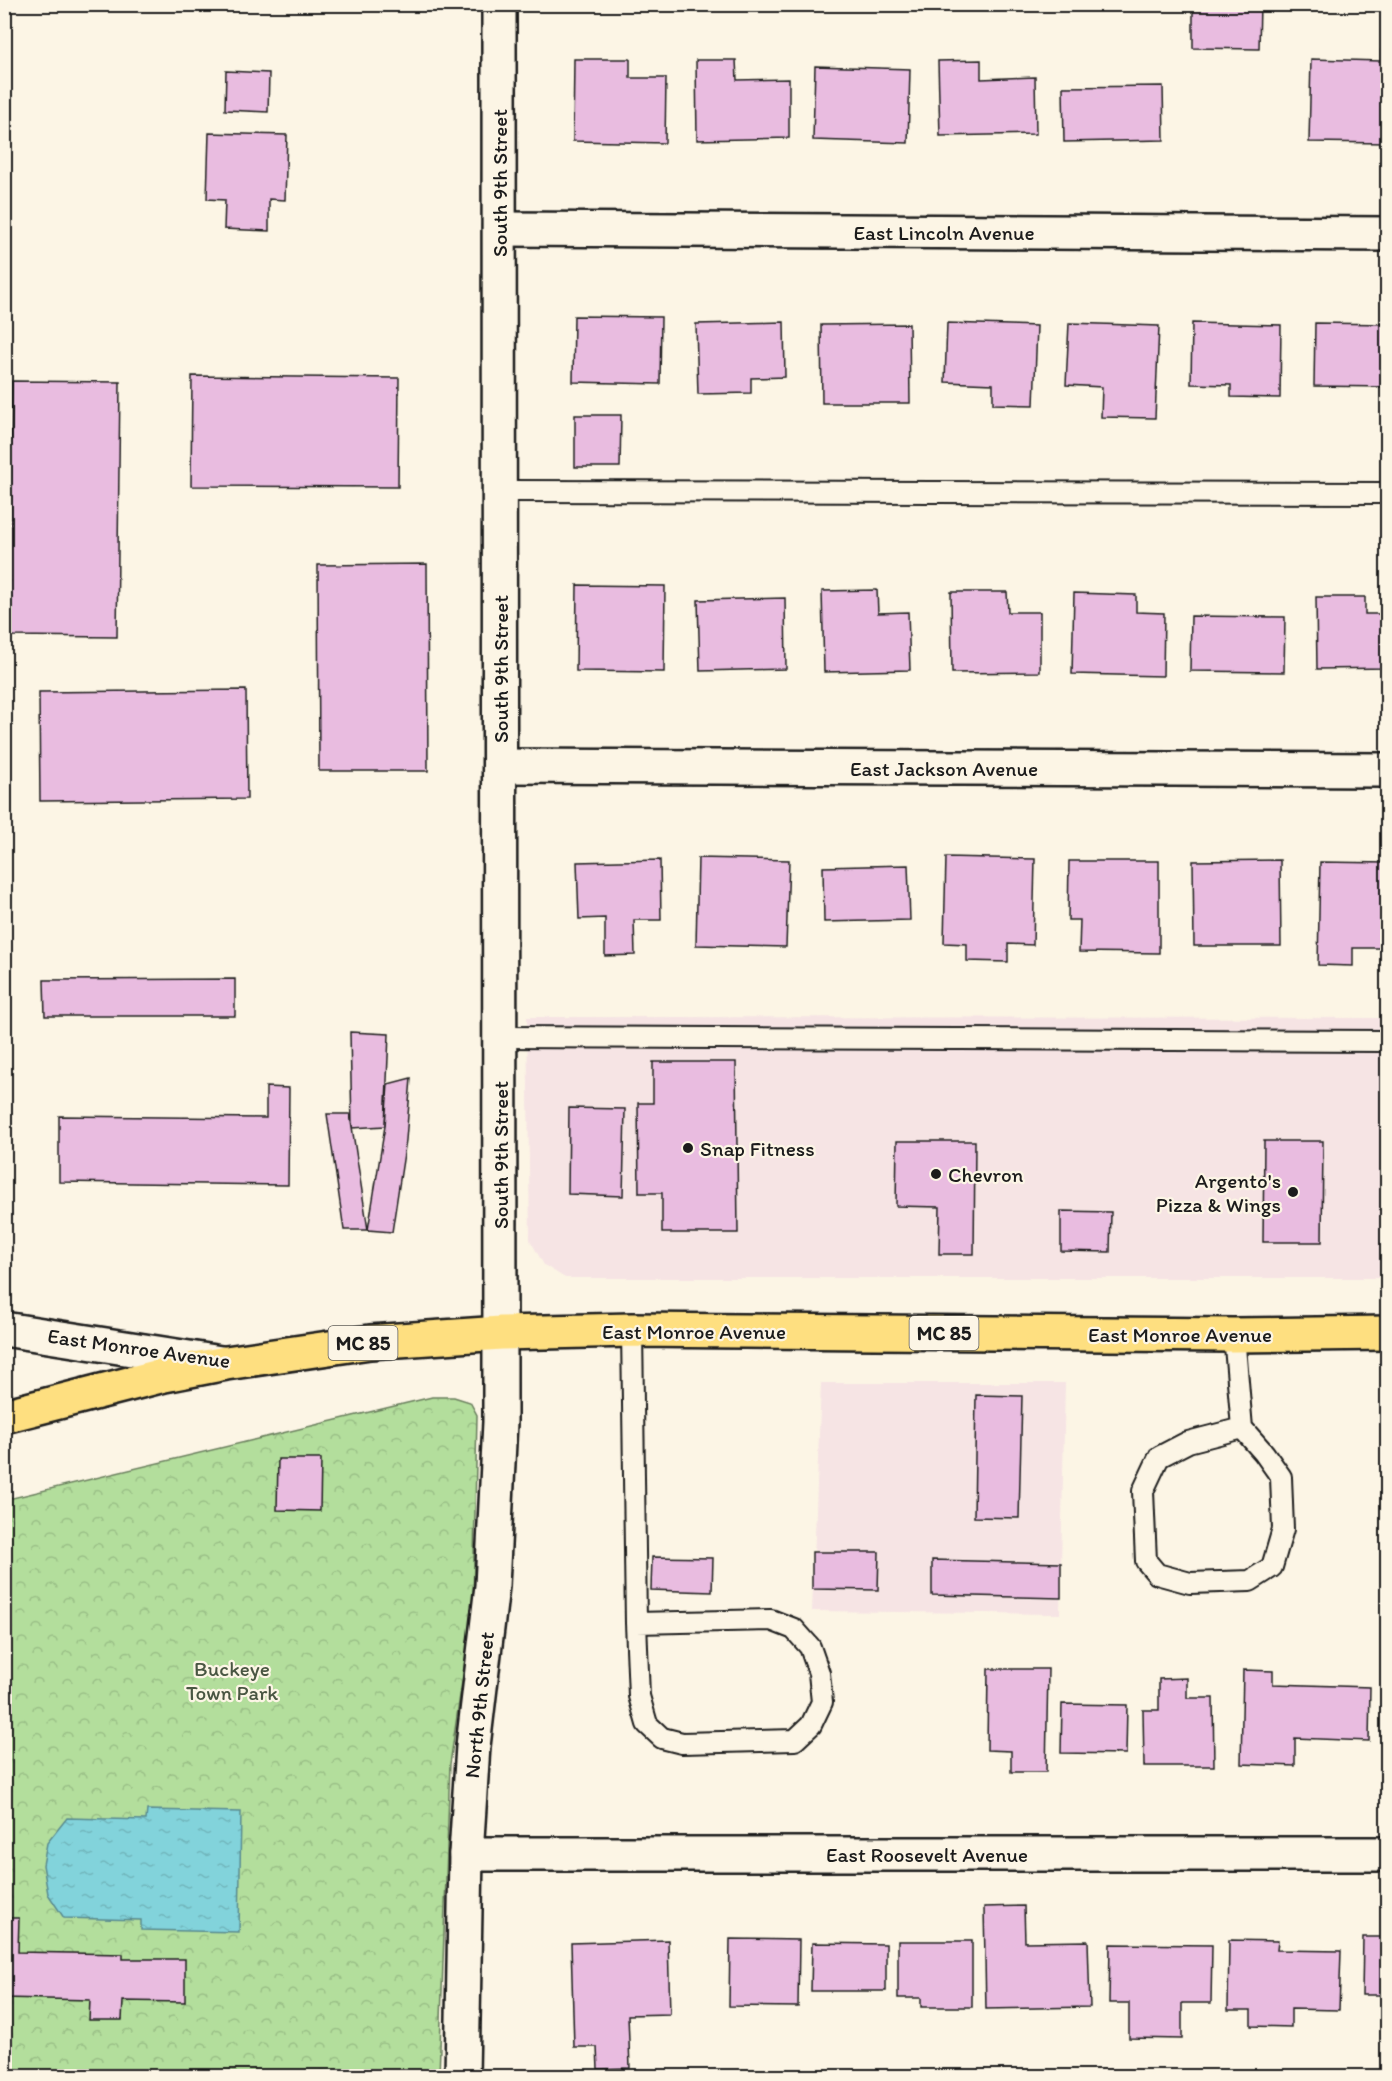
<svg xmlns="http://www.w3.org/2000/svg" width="1392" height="2081" font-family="Itim,sans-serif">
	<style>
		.built { fill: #f6e4e4 }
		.forest { fill: url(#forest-crowns); stroke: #687d5c; stroke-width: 1.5 }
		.water { fill: url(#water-ripples); stroke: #598a8f; stroke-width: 1.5 }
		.building { fill: #e9bce0; stroke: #1c1c1c; stroke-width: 1.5 }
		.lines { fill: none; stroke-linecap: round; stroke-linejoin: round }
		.lane-casing { stroke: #1c1c1c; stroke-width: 24 }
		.street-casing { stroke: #1c1c1c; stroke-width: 38 }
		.primary-casing { stroke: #1c1c1c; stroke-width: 38 }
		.lane { stroke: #fcf5e5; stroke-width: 20 }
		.street { stroke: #fcf5e5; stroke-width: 33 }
		.primary { stroke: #fedf80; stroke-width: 33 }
		.poi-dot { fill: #1c1c1c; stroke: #fcf5e5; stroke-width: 2 }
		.labels { text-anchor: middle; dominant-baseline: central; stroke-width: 4.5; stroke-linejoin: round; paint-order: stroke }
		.shield { fill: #fcf5e5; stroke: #5f5d58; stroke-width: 1.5 }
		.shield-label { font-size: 20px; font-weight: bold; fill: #1c1c1c }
		.street-label { font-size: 21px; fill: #1c1c1c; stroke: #fcf5e5 }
		.poi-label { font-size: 21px; fill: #1c1c1c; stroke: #fcf5e5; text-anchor: start }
		.park-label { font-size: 21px; fill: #495642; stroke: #fcf5e5 }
	</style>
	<defs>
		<pattern id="forest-crowns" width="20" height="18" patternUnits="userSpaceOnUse" patternTransform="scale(1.5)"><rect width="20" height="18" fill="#b3de9c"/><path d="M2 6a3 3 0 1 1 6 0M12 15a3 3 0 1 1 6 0" fill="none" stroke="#99be86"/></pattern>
		<pattern id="water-ripples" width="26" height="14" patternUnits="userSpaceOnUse" patternTransform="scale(1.5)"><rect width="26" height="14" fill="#82d3db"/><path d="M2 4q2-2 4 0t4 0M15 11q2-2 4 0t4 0" fill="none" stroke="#70b5bb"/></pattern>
	</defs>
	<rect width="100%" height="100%" fill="#fcf5e5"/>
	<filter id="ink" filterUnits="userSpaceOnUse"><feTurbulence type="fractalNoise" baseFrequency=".0167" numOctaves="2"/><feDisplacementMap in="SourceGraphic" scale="12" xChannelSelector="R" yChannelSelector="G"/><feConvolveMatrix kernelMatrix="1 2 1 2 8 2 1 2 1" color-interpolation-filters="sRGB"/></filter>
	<g filter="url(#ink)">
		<!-- built -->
		<g class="built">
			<path d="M527,1017L1387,1018V1278H565L544,1265L530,1240Z"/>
			<path d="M821,1383H1065L1060,1614L812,1611Z"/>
		</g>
		<!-- forest -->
		<path class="forest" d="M432,1397H454L470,1402L477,1415L473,1606L450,1764L439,2076H5L4,1500Z"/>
		<!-- water -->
		<path class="water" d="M147,1810L241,1812L239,1932L141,1930V1920L64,1918L48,1894L43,1865L47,1843L67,1818L146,1820Z"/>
		<!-- building -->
		<g class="building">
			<path d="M1193,4H1260L1259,49L1193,48Z"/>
			<path d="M1381,50H1388V143L1309,142L1311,59L1381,61Z"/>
			<path d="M574,59H630V78H666L665,143L573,141Z"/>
			<path d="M696,60H736L737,80L789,79V138L697,140Z"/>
			<path d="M981,60V79L1035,77L1036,134L940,136L938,61Z"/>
			<path d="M815,66L910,69L908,143L813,140Z"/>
			<path d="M226,71L269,73L268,112L225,110Z"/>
			<path d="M1163,86L1164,140L1064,142L1063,87Z"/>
			<path d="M209,133L287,135L285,200L269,199V231L224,229L225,200L207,199Z"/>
			<path d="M574,316L661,317L660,384L573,382Z"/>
			<path d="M784,322L785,377L751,378V393L698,394L696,324Z"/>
			<path d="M947,323L1037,326L1034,405L993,404V384L945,382Z"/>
			<path d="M1069,323L1159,326L1155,418L1101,417L1102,387L1066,385Z"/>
			<path d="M1192,323L1281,325L1280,398L1231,397V385L1191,384Z"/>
			<path d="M1315,323L1388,324V387L1314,386Z"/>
			<path d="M909,324L910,403H822L821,325Z"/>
			<path d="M192,376L399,378L398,487L191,486Z"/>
			<path d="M12,381L120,382L117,637L9,636Z"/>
			<path d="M575,415H621L620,467H575Z"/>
			<path d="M427,564L428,771H319L318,565Z"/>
			<path d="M577,585L665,586L664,672L576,671Z"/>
			<path d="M877,590L878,613L908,612L910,670L824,672L822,591Z"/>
			<path d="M951,592H1007L1008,612H1040V672L952,673Z"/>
			<path d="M1074,593L1136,595V612L1164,613L1163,676L1072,674Z"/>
			<path d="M1316,597H1365V614H1388V668L1317,669Z"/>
			<path d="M785,598L786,669L700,671L698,600Z"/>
			<path d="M1191,616L1285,617L1284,672L1190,671Z"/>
			<path d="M246,690L247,799L40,801L39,692Z"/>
			<path d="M946,857L1035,859L1033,945L1008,944V962L967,961V944L944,943Z"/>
			<path d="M698,858L789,860L786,947L696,945Z"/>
			<path d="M660,860L661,920H634L635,955L605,956V918L579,919L577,862Z"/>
			<path d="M1280,860L1281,946H1194L1193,861Z"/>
			<path d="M1069,861H1159V953L1079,952L1080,920H1068Z"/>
			<path d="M1320,862L1388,863L1386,948H1353V966L1318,965Z"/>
			<path d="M908,865L910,920L824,922L823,867Z"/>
			<path d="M235,979V1016H45L44,980Z"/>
			<path d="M350,1032L389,1034L385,1126L352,1128Z"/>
			<path d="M653,1062H736L738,1233H662V1193H639L638,1103H653Z"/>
			<path d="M411,1078L406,1140L392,1232L368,1230L385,1126L388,1084Z"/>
			<path d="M266,1087L289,1088L288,1185L59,1182V1116L266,1118Z"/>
			<path d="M569,1108L625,1109L623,1196L568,1194Z"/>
			<path d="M327,1114H350L368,1230H344Z"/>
			<path d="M897,1141H975L974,1254H939L940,1207L896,1206Z"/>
			<path d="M1264,1141H1323L1322,1242H1263Z"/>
			<path d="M1061,1211L1111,1212L1110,1252L1061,1251Z"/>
			<path d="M976,1395L1022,1396L1019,1518L974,1517Z"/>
			<path d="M278,1459H321L320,1511L277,1510Z"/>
			<path d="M812,1552H879L878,1590L812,1589Z"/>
			<path d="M652,1557L713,1558L712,1592L651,1590Z"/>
			<path d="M932,1560L1061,1563V1598L932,1595Z"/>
			<path d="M988,1669H1048L1046,1772H1011V1751L987,1750Z"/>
			<path d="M1243,1670L1273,1671V1684L1370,1687L1369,1741L1295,1738V1766L1241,1764Z"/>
			<path d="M1187,1678V1698H1213L1214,1766H1144L1143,1710H1159V1679Z"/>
			<path d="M1062,1704L1127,1705L1126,1754L1061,1753Z"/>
			<path d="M1024,1906L1025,1942L1088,1941L1090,2007L986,2009L984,1907Z"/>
			<path d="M4,1918H19L18,1952L123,1954V1959H185V2002L123,2001L122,2020H89L90,2000L4,1998Z"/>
			<path d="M1363,1937H1388V1995H1362Z"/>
			<path d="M730,1939L799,1940L798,2007L729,2006Z"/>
			<path d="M668,1940L670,2014L628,2015L630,2068L598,2069L597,2047H574L571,1943Z"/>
			<path d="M1229,1940L1278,1941L1277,1950L1341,1951L1339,2010L1291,2009V2027L1251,2026V2010H1228Z"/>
			<path d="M898,1941H972V2007H921V1998H898Z"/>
			<path d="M812,1943L886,1944V1991H811Z"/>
			<path d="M1110,1944L1212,1945L1211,2003H1182V2039L1129,2038V2003H1109Z"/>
		</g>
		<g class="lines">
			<defs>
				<g id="lane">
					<path d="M500,491L1388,493"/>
					<path d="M500,1037L1388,1041"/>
					<path d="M632,1330L636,1623L639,1696L647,1724L662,1738L682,1743L795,1740L811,1725L822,1702L819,1673L810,1647L794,1629L771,1620L636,1623"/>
					<path d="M1234,1335L1242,1428L1188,1442L1159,1457L1143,1491L1146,1561L1157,1574L1190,1583L1250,1581L1272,1567L1283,1529L1281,1477L1264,1453L1242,1428"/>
				</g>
				<g id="street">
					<path d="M500,229L1388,234"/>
					<path d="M500,766L1388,770"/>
					<path d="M4,1329L221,1363"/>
					<path d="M466,1854H1388"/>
					<path d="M462,2076L466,1854L473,1746L492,1586L500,1422L499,4"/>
				</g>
				<path id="primary" d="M4,1416L164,1375L226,1363L370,1342L501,1333L632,1330L1234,1335L1388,1333"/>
			</defs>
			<!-- lane casing -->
			<use href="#lane" class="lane-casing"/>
			<!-- street casing -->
			<use href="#street" class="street-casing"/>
			<!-- primary casing -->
			<use href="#primary" class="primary-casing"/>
			<!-- lane -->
			<use href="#lane" class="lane"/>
			<!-- street -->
			<use href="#street" class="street"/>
			<!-- primary -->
			<use href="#primary" class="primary"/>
		</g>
	</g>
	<!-- markers -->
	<g class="poi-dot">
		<circle cx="688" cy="1148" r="6"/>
		<circle cx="936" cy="1174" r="6"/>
		<circle cx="1293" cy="1192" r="6"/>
	</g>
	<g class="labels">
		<!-- shield labels -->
		<g class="shield">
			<rect x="909.5" y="1316" width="69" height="34" rx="4.5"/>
			<rect x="328.5" y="1326" width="69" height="34" rx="4.5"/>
		</g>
		<g class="shield-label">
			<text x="944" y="1333">MC 85</text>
			<text x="363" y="1343">MC 85</text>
		</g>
		<!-- street labels -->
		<g class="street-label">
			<text transform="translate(499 183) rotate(-90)">South 9th Street</text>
			<text x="944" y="232">East Lincoln Avenue</text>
			<text transform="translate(500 669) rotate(-90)">South 9th Street</text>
			<text x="944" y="768">East Jackson Avenue</text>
			<text transform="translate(500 1155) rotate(-90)">South 9th Street</text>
			<text x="694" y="1331">East Monroe Avenue</text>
			<text x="1180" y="1334">East Monroe Avenue</text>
			<text transform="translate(139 1348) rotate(8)">East Monroe Avenue</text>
			<text transform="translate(479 1705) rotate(-84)">North 9th Street</text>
			<text x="927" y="1854">East Roosevelt Avenue</text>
		</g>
		<!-- poi labels -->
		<g class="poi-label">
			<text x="700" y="1148">Snap Fitness</text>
			<text x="948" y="1174">Chevron</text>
			<text x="1281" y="1180" text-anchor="end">Argento's<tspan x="1281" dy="24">Pizza &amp; Wings</tspan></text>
		</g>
		<!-- park labels -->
		<g class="park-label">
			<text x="232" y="1668">Buckeye<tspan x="232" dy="24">Town Park</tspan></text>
		</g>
	</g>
	<!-- margin -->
	<rect width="1392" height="2081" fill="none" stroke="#fcf5e5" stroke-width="24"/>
	<rect x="12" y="12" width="1368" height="2057" fill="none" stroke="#1c1c1c" stroke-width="2" filter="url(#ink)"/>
</svg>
